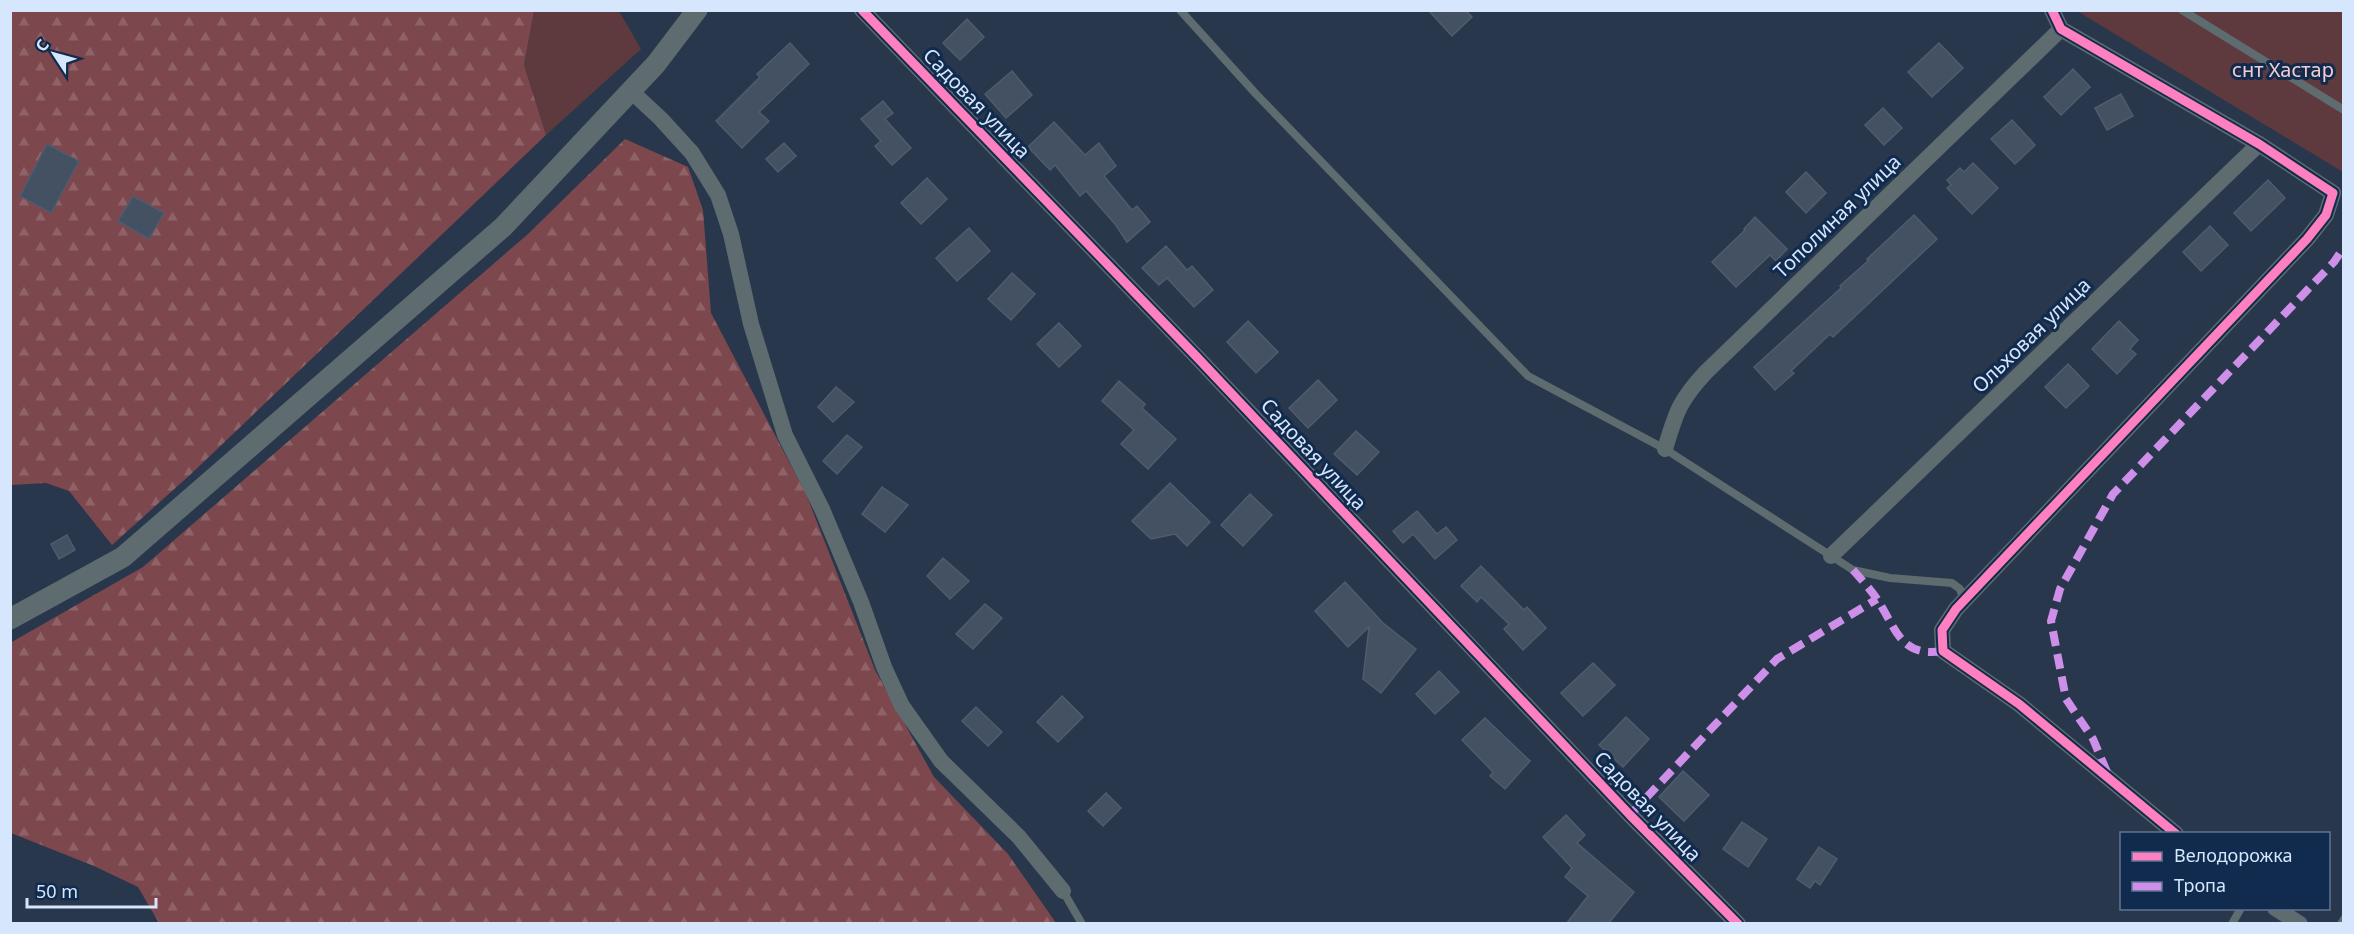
<svg xmlns="http://www.w3.org/2000/svg" width="2354" height="934" font-family="'Noto Sans',sans-serif">
	<style>
		.green { fill: #5e3a3f }
		.forest { fill: url(#forest-firs) }
		.building { fill: #435163; stroke: #4f5c6d; stroke-width: 1.5 }
		.lines { fill: none; stroke-linecap: round; stroke-linejoin: round }
		.service { stroke: #5e6b6f; stroke-width: 8 }
		.minor { stroke: #5e6b6f; stroke-width: 16 }
		.tertiary { stroke: #5e6b6f; stroke-width: 21 }
		.quiet { stroke: #ce8fe9; stroke-width: 8; stroke-dasharray: 15 8; stroke-linecap: butt }
		.cycleway-casing { stroke: #102b4e; stroke-width: 13 }
		.cycleway { stroke: #ff80c0; stroke-width: 9 }
		.labels { text-anchor: middle; dominant-baseline: central; stroke-width: 6; stroke-linejoin: round; paint-order: stroke }
		.park-label { font-size: 20px; fill: #f5cccd; stroke: #102b4e }
		.street-label { font-size: 20px; fill: #d5e6fd; stroke: #102b4e }
	</style>
	<defs>
		<pattern id="forest-firs" width="22" height="20" patternUnits="userSpaceOnUse" patternTransform="scale(1.5)"><rect width="22" height="20" fill="#7d474e"/><path d="M5 1l3.5 6h-7zM16 11l3.5 6h-7z" fill="#8f6268"/></pattern>
	</defs>
	<rect width="100%" height="100%" fill="#28374b"/>
	<!-- green -->
	<g class="green">
		<path d="M534,11H619L641,49L546,135L524,65Z"/>
		<path d="M2077,11H2343V172Z"/>
	</g>
	<!-- forest -->
	<g class="forest">
		<path d="M11,11H534L524,65L546,135L191,474L112,545L69,491L46,483L11,485Z"/>
		<path d="M625,139L688,167L703,210L711,313L806,494L875,670L934,777L1008,854L1056,923H159L138,887L94,866L11,833L10,643L143,567L528,234Z"/>
	</g>
	<!-- building -->
	<g class="building">
		<path d="M1428,10H1465L1472,17L1452,36Z"/>
		<path d="M967,19L984,37L960,60L943,43Z"/>
		<path d="M790,43L809,64L759,112L769,121L742,148L716,121L760,77L757,74Z"/>
		<path d="M1939,43L1963,68L1932,97L1908,72Z"/>
		<path d="M2073,69L2090,87L2061,115L2044,97Z"/>
		<path d="M1012,71L1032,95L1006,118L985,94Z"/>
		<path d="M2121,94L2133,116L2107,130L2095,108Z"/>
		<path d="M883,101L893,113L885,119L911,148L892,165L875,146L881,141L861,119Z"/>
		<path d="M1883,108L1902,128L1884,145L1865,125Z"/>
		<path d="M2012,120L2035,145L2015,164L1991,139Z"/>
		<path d="M1054,122L1085,155L1099,143L1116,166L1104,176L1132,210L1137,206L1150,222L1127,242L1115,224L1086,191L1080,196L1055,165L1050,170L1028,147Z"/>
		<path d="M784,143L796,156L778,172L766,159Z"/>
		<path d="M47,144L79,161L51,213L20,196Z"/>
		<path d="M1973,163L1998,188L1972,214L1947,188L1951,185L1947,180L1960,168L1964,172Z"/>
		<path d="M1806,172L1826,193L1806,213L1786,192Z"/>
		<path d="M927,178L947,199L921,224L901,203Z"/>
		<path d="M2268,180L2285,198L2251,231L2234,213Z"/>
		<path d="M133,196L164,213L149,239L118,221Z"/>
		<path d="M1914,215L1937,239L1833,337L1830,334L1791,371L1794,373L1775,390L1754,367L1841,288L1840,286L1869,260L1867,259Z"/>
		<path d="M1755,217L1787,249L1776,261L1770,255L1736,287L1712,262L1745,230L1744,229Z"/>
		<path d="M2210,226L2228,245L2201,271L2183,252Z"/>
		<path d="M969,228L990,251L957,281L936,258Z"/>
		<path d="M1166,246L1187,270L1192,266L1213,290L1194,307L1167,278L1159,285L1142,268Z"/>
		<path d="M1012,273L1035,294L1011,320L988,299Z"/>
		<path d="M1248,321L1278,352L1256,373L1227,342Z"/>
		<path d="M2119,321L2138,340L2130,349L2136,354L2117,374L2092,349Z"/>
		<path d="M1059,323L1081,346L1059,367L1037,344Z"/>
		<path d="M2068,364L2089,386L2066,408L2045,387Z"/>
		<path d="M1318,380L1337,400L1308,428L1289,408Z"/>
		<path d="M1119,381L1145,404L1142,408L1176,439L1148,469L1121,444L1134,430L1102,401Z"/>
		<path d="M836,387L854,402L833,422L818,407Z"/>
		<path d="M1356,431L1379,452L1357,475L1334,454Z"/>
		<path d="M847,435L862,447L837,474L823,461Z"/>
		<path d="M1170,483L1210,522L1187,546L1175,534L1151,539L1132,521Z"/>
		<path d="M882,487L908,505L885,532L862,514Z"/>
		<path d="M1250,494L1272,515L1243,546L1221,525Z"/>
		<path d="M1417,511L1437,534L1446,527L1457,540L1435,559L1413,534L1403,543L1393,531Z"/>
		<path d="M67,535L75,550L59,559L51,544Z"/>
		<path d="M943,558L969,581L950,599L927,576Z"/>
		<path d="M1481,566L1524,610L1527,607L1546,628L1523,650L1504,629L1509,624L1481,597L1477,602L1461,586Z"/>
		<path d="M1345,582L1383,623L1416,649L1381,693L1363,679L1369,627L1348,647L1315,611Z"/>
		<path d="M985,604L1002,618L973,649L956,634Z"/>
		<path d="M1593,663L1615,685L1583,716L1561,693Z"/>
		<path d="M1439,671L1459,692L1435,714L1416,694Z"/>
		<path d="M1062,696L1083,717L1058,742L1037,722Z"/>
		<path d="M976,707L1002,732L988,746L962,721Z"/>
		<path d="M1626,717L1649,739L1623,767L1599,745Z"/>
		<path d="M1485,718L1530,761L1505,789L1490,776L1493,772L1462,740Z"/>
		<path d="M1683,771L1709,795L1684,821L1659,797Z"/>
		<path d="M1106,793L1121,808L1103,826L1088,811Z"/>
		<path d="M1566,815L1585,835L1577,843L1634,892L1608,924H1566L1588,896L1565,877L1572,868L1543,837Z"/>
		<path d="M1742,822L1767,839L1748,867L1723,849Z"/>
		<path d="M1819,847L1837,859L1820,885L1815,881L1810,888L1797,879Z"/>
	</g>
	<g class="lines">
		<!-- service -->
		<g class="service">
			<path d="M1180,10L1256,94L1528,376L1665,449L1853,570L1890,578L1952,583L1960,589L1964,601"/>
			<path d="M2182,10L2344,110"/>
			<path d="M1063,891L1082,924"/>
			<path d="M2232,924L2241,908"/>
			<path d="M2341,924L2344,919"/>
		</g>
		<!-- minor -->
		<g class="minor">
			<path d="M862,10L1195,355L1630,815L1738,924"/>
			<path d="M2052,10L2061,29L2259,144L2333,193L2326,215L2307,239L1956,609L1942,630L1943,651L2019,704L2176,834"/>
			<path d="M631,91L661,119L692,153L718,195L731,234L751,324L785,435L822,509L861,602L884,667L902,706L941,761L1019,837L1063,891"/>
			<path d="M1665,449C1676,412 1679,401 1706,372L2061,29"/>
			<path d="M1831,556L2259,144"/>
			<path d="M2275,908L2300,924"/>
		</g>
		<!-- tertiary -->
		<path class="tertiary" d="M10,619L123,557L503,227L656,64L697,10"/>
		<!-- quiet -->
		<g class="quiet">
			<path d="M1853,570C1861,579 1870,589 1877,599C1896,628 1900,658 1943,651"/>
			<path d="M2107,772L2093,739L2066,699L2051,621L2060,589L2113,494L2334,262L2344,247"/>
			<path d="M1630,815L1777,659L1877,599"/>
		</g>
		<defs>
			<g id="cycleway">
				<path d="M862,10L1195,355L1630,815L1738,924"/>
				<path d="M2052,10L2061,29L2259,144L2333,193L2326,215L2307,239L1956,609L1942,630L1943,651L2019,704L2176,834"/>
			</g>
		</defs>
		<!-- cycleway casing -->
		<use href="#cycleway" class="cycleway-casing"/>
		<!-- cycleway -->
		<use href="#cycleway" class="cycleway"/>
	</g>
	<g class="labels">
		<!-- park labels -->
		<g class="park-label">
			<text x="2283" y="69">снт Хастар</text>
		</g>
		<!-- street labels -->
		<g class="street-label">
			<text transform="translate(977 103) rotate(46)">Садовая улица</text>
			<text transform="translate(1837 216) rotate(-44)">Тополиная улица</text>
			<text transform="translate(2031 335) rotate(-44)">Ольховая улица</text>
			<text transform="translate(1314 454) rotate(47)">Садовая улица</text>
			<text transform="translate(1648 806) rotate(46)">Садовая улица</text>
		</g>
	</g>
	<!-- border -->
	<rect width="2354" height="934" fill="none" stroke="#d5e6fd" stroke-width="24"/>
	<!-- legend -->
	<rect x="2120" y="832" width="210" height="78" fill="#102b4e" stroke="#5f7694" stroke-width="1.5"/>
	<rect x="2132" y="852" width="30" height="9" fill="#ff80c0" stroke="#5f7694" stroke-width="1.5"/>
	<text x="2174" y="862" font-size="18" fill="#d5e6fd">Велодорожка</text>
	<rect x="2132" y="882" width="30" height="9" fill="#ce8fe9" stroke="#5f7694" stroke-width="1.5"/>
	<text x="2174" y="892" font-size="18" fill="#d5e6fd">Тропа</text>
	<!-- north arrow -->
	<g transform="translate(54 54) rotate(306)" stroke="#102b4e" stroke-width="4.5" paint-order="stroke">
	<path d="M0-4.5L10 22L0 15L-10 22Z" fill="#d5e6fd"/>
	<text y="-9" font-size="16" font-weight="bold" text-anchor="middle" fill="#d5e6fd">С</text>
	</g>
	<!-- scale -->
	<path d="M27 898v9h129v-9" fill="none" stroke="#d5e6fd" stroke-width="3"/>
	<text x="36" y="898" font-size="18" fill="#d5e6fd" stroke="#102b4e" stroke-width="4.5" paint-order="stroke">50 m</text>
</svg>
